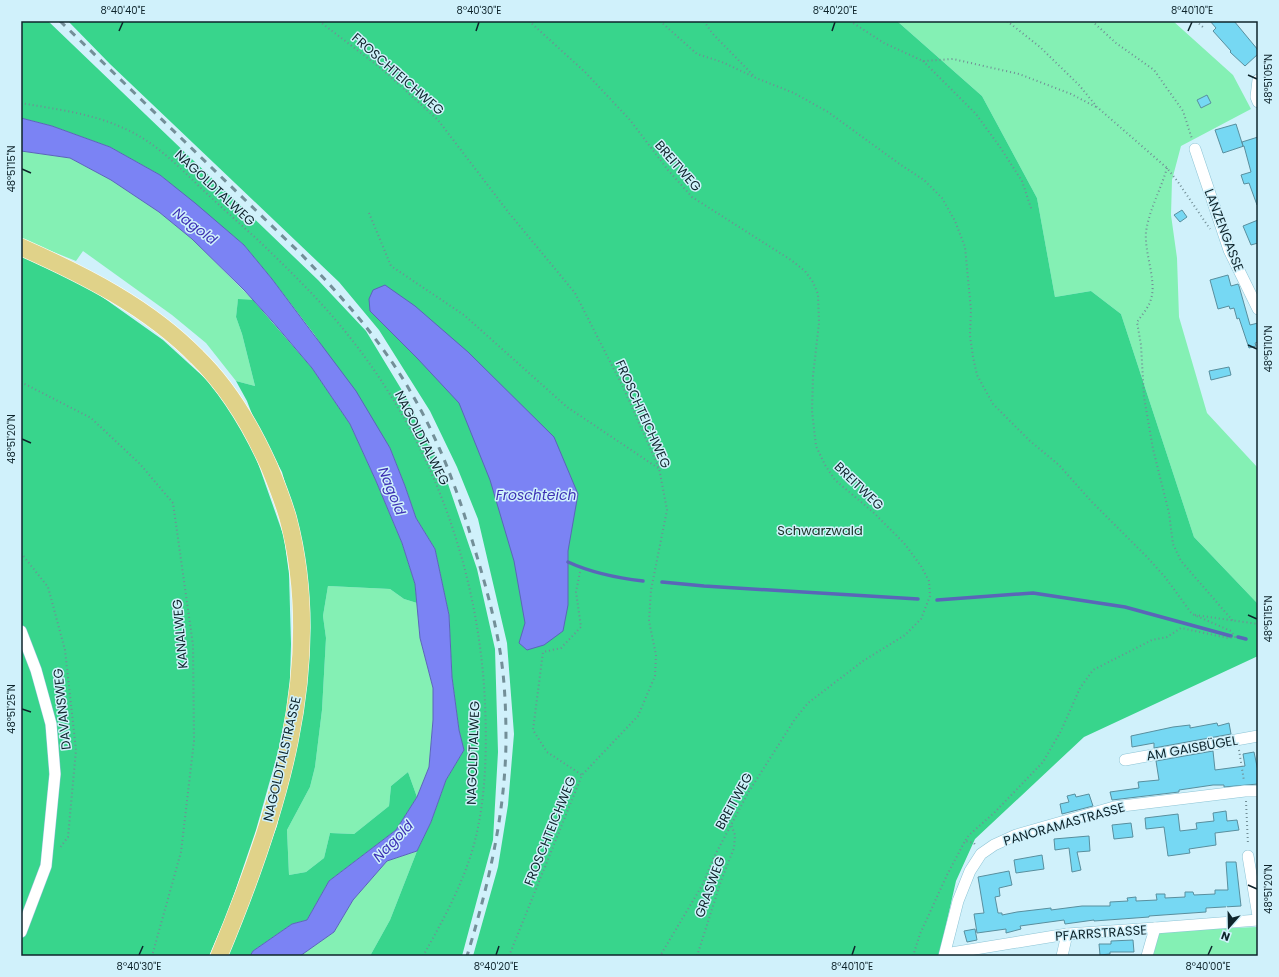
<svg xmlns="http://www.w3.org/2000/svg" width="1279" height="977" font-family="Poppins,sans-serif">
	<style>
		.green { fill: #84f0b4 }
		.forest { fill: #38d58c }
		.water { fill: #7b83f4; stroke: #5a66b8 }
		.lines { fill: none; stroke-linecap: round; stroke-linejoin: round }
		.stream { stroke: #5a66b8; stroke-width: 3.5 }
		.building { fill: #76d8f3; stroke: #598f9e }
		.street-casing { stroke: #8dc4d5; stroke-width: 12 }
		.primary-casing { stroke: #fff; stroke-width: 18 }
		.path { stroke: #718d95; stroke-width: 2; stroke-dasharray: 1 3; stroke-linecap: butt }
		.street { stroke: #fff; stroke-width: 11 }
		.primary { stroke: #e0d289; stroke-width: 17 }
		.rail { stroke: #738f98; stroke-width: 3; stroke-dasharray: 7 7; stroke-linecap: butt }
		.ticks { fill: none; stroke: #0e242b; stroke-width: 1.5 }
		.labels { text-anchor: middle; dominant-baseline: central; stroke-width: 3; stroke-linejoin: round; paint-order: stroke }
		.street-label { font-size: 13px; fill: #0e242b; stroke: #d0f1fb }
		.park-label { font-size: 13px; fill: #183022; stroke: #d0f1fb }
		.water-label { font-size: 14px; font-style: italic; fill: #3d31b4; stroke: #d0f1fb }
		.neatline { fill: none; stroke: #0e242b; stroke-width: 1.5 }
		.ticks-label { font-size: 10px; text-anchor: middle; fill: #0e242b }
	</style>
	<rect width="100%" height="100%" fill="#d0f1fb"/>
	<!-- green -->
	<g class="green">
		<path d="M897,21H1173L1233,75L1251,109L1181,146L1172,180L1171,215L1177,258L1179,317L1207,413L1258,468V604L1194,537L1121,314L1091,291L1055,297L1037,198L982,96Z"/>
		<path d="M21,151L70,158L111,180L159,212L192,239L253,300H238L236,317L242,334L255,386L236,381L206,343L172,315L83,251L76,261L21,239Z"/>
		<path d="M328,586L390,589L404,599L417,603L420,638L433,688V720L429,767L417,797L408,772L391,786L389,806L354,834L330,833L324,858L306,872L289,875L287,830L310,787L315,767L322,710L326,638L323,616Z"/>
		<path d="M417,851L390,920L370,956H300L334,932L353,900L387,861Z"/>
		<path d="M1258,927V956H1152L1159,931Z"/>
	</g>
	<!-- forest -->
	<g class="forest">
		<path d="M21,21H48L318,280L366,331L406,397L446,478L477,569L495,649L498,752L493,840L462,956H370L390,920L417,851L431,822L446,780L464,750L459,730L452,677L449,615L435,549L416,518L405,486L390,448L314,334L272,279L244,245L160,175L110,147L52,126L21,118Z"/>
		<path d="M68,21H897L982,96L1037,198L1055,297L1091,291L1121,314L1194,537L1258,604V656L1084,737L975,839L956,881L939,956H473L498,867L508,805L514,734L507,643L478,519L457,467L430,411L379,330L339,282L110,64Z"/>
		<path d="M21,256L91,289L163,340L208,381L247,432L284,537L289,574L291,644L289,713L256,830L228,912L209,956H21Z"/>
		<path d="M238,299L253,300L312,368L350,424L376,481L402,543L415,584L417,603L404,599L390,589L328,586L323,616L326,638L322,710L315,767L310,787L287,830L289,875L306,872L324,858L330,833L354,834L389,806L391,786L408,772L417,797L396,830L329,881L307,920L292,924L253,951L250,956H227L277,826L304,699L309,661L308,604L305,560L294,515L282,472L255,422L247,401L236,381L255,386L242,334L236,317Z"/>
	</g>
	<!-- water -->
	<g class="water">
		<path d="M21,118L52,126L110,147L160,175L195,203L244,245L272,279L356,391L390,448L405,486L416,518L435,549L449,615L452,677L459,730L464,750L446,780L431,822L417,851L387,861L353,900L334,932L300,956H250L253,951L292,924L307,920L329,881L396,830L417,797L429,767L433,720V688L420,638L415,584L402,543L376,481L350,424L312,368L272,321L244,290L192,239L159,212L111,180L70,158L21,151Z"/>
		<path d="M385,285L415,306L468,352L554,437L578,494L568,551V605L563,631L544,645L527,650L519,643L525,623L514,561L490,480L459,403L417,358L370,311L369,299L373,290Z"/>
	</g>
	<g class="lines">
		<!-- stream -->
		<g class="stream">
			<path d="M568,562C592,573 617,578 643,581"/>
			<path d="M662,582L704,586L918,599"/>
			<path d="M937,600L1033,593L1125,607L1231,636"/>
			<path d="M1238,637L1246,639"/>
		</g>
	</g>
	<!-- building -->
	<g class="building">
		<path d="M1210,21H1234L1258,50V54L1245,66L1230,52L1231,51L1213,31L1216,28Z"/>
		<path d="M1207,95L1211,103L1201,108L1197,100Z"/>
		<path d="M1236,124L1243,146L1242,142L1258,137V205H1257L1249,183L1244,184L1241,175L1251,172L1244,146L1223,153L1215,130Z"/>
		<path d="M1182,210L1187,217L1180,222L1174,215Z"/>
		<path d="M1258,220V243L1251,245L1243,226Z"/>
		<path d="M1228,275L1231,286L1238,284L1239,286L1250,325L1258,323V342L1255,343L1256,346L1249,348L1239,318L1237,319L1234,308L1230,309L1229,306L1218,309L1210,280Z"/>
		<path d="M1229,367L1231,375L1211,380L1209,371Z"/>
		<path d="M1217,723L1218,726L1229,723L1231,734L1154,748V743L1132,747L1131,736L1173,727L1190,725V728Z"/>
		<path d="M1213,751L1215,770L1245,766L1243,754L1254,752L1258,771V784L1224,787V785H1213L1179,790V792L1112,800L1110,792L1139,788L1138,782L1159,780L1156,761Z"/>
		<path d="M1075,794L1076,797L1089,794L1093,806L1062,814L1060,804L1069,802L1067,796Z"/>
		<path d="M1226,811L1227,821L1237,820L1239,830L1215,833L1216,845L1189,849L1190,853L1168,856L1164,827L1146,829L1145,818L1178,814L1180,831L1197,829L1196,823L1214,821L1213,813Z"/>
		<path d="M1131,823L1133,837L1114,839L1112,825Z"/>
		<path d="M1089,836L1090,851L1077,852L1081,870L1072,872L1069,848L1055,850L1054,839Z"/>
		<path d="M1042,855L1044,869L1016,873L1014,860Z"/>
		<path d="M1226,862H1236L1241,906L1206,908V912L1149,916V917L1094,921V920L1065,924L1064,920L1020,926L1021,929L1006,933V929L977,933L974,914L984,913L978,877L1009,871L1012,885L999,888L1000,896L995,897L998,913H1002V915L1017,912L1051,908V910L1082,906H1110V902L1128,901L1127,898L1136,897V901L1157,900L1156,894H1165V898L1185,897V892H1193L1194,895L1215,894V890H1228Z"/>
		<path d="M975,929L977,940L967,942L964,931Z"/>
		<path d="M1133,940L1134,952H1110V954L1100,955L1099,944H1111V941Z"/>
	</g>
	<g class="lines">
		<defs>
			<g id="street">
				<path d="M1258,80L1256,97L1258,102"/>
				<path d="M1195,149L1229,250L1258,309"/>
				<path d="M21,631L36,670L51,724L55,774L46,866L21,932"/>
				<path d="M1125,760L1258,736"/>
				<path d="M1248,856L1258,916"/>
				<path d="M945,954L1067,934L1155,928L1258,920"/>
				<path d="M944,956L958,901L970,871L981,854L994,845L1016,835L1114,807L1245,791H1258"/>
				<path d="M1062,956L1067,934"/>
				<path d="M1147,956L1155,928"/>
			</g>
			<path id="primary" d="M21,247C84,275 148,307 197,357C229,388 251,426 269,466C276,483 283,501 288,518C327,666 276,820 219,956"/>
		</defs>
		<!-- street casing -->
		<use href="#street" class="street-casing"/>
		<!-- primary casing -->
		<use href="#primary" class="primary-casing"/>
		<!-- path -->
		<g class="path">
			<path d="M319,21L382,69L438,120L509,213L575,293L623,387L659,468L667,510L651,590L649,621L656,655L655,676L638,716L582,775L509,956"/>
			<path d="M529,21L585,72L630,120L668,170L692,197L791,260L805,271L813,282L818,294L819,323L813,376L812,411L816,446L825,465L835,480L873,512L904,543L921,566L929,581L930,596L921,619L905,635L863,661L808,703L795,719L748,793L714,857L703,884L660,956"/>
			<path d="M660,21L697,54L722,62L756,78L794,93L828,112L901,165L924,180L942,198L955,221L965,247L971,310L970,336L973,357L977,375L993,404L1030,441L1059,465L1091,501L1146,556L1165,577L1192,614L1231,631L1235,637L1228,638L1181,628L1167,637L1152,640L1093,670L1080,688L1061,731L1043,762L994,813L969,835L965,841"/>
			<path d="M704,21L712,33L754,76"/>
			<path d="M850,21L884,43L923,61L953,59L1019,74L1071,94L1096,107"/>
			<path d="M1007,21L1040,47L1079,85L1097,107L1167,168L1178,182L1210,229"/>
			<path d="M1092,21L1116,43L1154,70L1183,111L1192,139"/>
			<path d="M1196,21L1204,28"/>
			<path d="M923,61L976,114L1000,147L1022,181L1032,211"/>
			<path d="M21,103C54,109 90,113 121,127C153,140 177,165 202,189C220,206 239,223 258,240C288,269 318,298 344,330C430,435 479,568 485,703C487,751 486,802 473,848C462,886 442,922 423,956"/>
			<path d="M1167,168C1161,189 1149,210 1146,232C1144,252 1157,281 1151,299C1149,307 1142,315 1137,322L1141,345L1144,397L1153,449L1169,513L1173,544L1181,561L1233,621"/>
			<path d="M369,213L391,266L464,315L567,407L658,468"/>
			<path d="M21,382L91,418L140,464L173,503L193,645L194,741L181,852L152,956"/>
			<path d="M21,553L48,587L65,650L76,750L68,837L59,849"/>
			<path d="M580,572L576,592L581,627L561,648L543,652L533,730L547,752L582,775"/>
			<path d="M1195,615L1258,624"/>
			<path d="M1239,750L1244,781"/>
			<path d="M1246,801L1248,845"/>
			<path d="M697,956L721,881L734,848L735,835L731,824"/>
			<path d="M913,956L920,934L947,875L965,841L974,843L976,846"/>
		</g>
		<!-- street -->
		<use href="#street" class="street"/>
		<!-- primary -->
		<use href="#primary" class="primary"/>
		<!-- rail -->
		<path class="rail" d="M60,21L302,255C341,296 380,339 409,389C437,436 457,488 472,540C483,576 494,614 500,651C505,681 506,712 506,742C505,815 488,887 467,956"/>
	</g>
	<!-- ticks -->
	<path class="ticks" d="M119,31L123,22M476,31L479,22M832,31L835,22M1188,31L1192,22M1248,75L1257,79M22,169L31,173M1248,345L1257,349M22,439L31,443M1248,615L1257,619M22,709L31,712M1248,885L1257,889M139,955L143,946M496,955L499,946M852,955L855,946M1208,955L1212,946"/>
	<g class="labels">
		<!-- street labels -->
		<g class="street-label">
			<text transform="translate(398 74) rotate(41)">FROSCHTEICHWEG</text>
			<text transform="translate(678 166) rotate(49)">BREITWEG</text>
			<text transform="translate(215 188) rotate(43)">NAGOLDTALWEG</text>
			<text transform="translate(1224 230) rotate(69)">LANZENGASSE</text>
			<text transform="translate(643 414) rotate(66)">FROSCHTEICHWEG</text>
			<text transform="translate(422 438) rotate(63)">NAGOLDTALWEG</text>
			<text transform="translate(859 486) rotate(44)">BREITWEG</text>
			<text transform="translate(180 634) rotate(-95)">KANALWEG</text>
			<text transform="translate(62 709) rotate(-96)">DAVANSWEG</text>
			<text transform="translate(1192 748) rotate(-10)">AM GAISBÜGEL</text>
			<text transform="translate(473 753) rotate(-88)">NAGOLDTALWEG</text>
			<text transform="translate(282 759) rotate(-77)">NAGOLDTALSTRASSE</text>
			<text transform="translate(734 801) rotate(-61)">BREITWEG</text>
			<text transform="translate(1064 824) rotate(-16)">PANORAMASTRASSE</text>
			<text transform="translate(550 831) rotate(-68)">FROSCHTEICHWEG</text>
			<text transform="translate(710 887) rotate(-70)">GRASWEG</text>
			<text transform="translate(1101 933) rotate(-4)">PFARRSTRASSE</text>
		</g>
		<!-- park labels -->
		<g class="park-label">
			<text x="820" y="530">Schwarzwald</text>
		</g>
		<!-- water labels -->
		<g class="water-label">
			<text transform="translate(195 226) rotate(37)">Nagold</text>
			<text transform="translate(392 491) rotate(68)">Nagold</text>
			<text x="536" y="495">Froschteich</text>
			<text transform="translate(393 841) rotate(-46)">Nagold</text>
		</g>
	</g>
	<!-- border -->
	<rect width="1279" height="977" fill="none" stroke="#d0f1fb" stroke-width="44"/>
	<!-- north arrow -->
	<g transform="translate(1229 927) rotate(200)" stroke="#d0f1fb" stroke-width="3" paint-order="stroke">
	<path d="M0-3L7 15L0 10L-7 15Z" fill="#0e242b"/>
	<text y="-6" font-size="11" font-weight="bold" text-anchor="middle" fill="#0e242b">N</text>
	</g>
	<rect x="22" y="22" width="1235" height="933" class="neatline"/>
	<g class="ticks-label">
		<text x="123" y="14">8°40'40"E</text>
		<text x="479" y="14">8°40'30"E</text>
		<text x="835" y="14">8°40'20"E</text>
		<text x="1192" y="14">8°40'10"E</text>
		<text transform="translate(1268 79) rotate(-90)" y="4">48°51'05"N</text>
		<text transform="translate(11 169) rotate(-90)" y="4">48°51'15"N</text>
		<text transform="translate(1268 349) rotate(-90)" y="4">48°51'10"N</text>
		<text transform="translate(11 439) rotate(-90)" y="4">48°51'20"N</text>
		<text transform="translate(1268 619) rotate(-90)" y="4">48°51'15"N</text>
		<text transform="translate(11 709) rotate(-90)" y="4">48°51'25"N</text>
		<text transform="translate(1268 889) rotate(-90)" y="4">48°51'20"N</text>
		<text x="139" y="970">8°40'30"E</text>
		<text x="496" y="970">8°40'20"E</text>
		<text x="852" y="970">8°40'10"E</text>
		<text x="1208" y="970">8°40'00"E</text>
	</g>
</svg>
